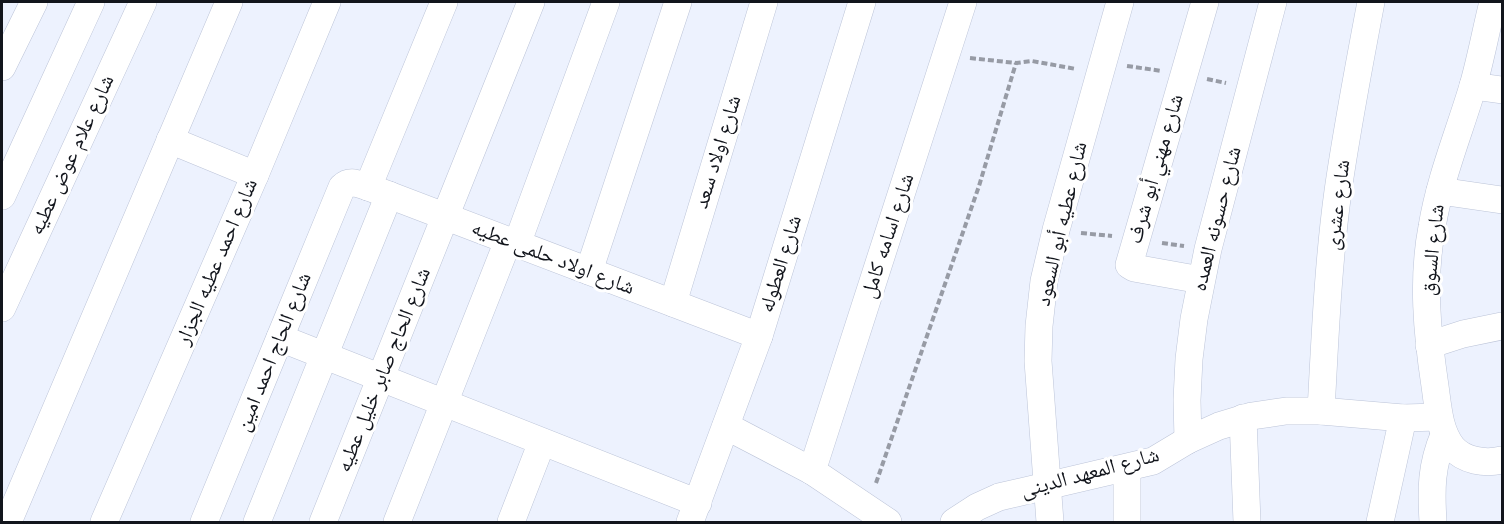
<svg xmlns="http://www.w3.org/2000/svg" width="1504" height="524" font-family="Spectral,'Noto Naskh Arabic',serif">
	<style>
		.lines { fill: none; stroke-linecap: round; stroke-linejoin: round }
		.minor-casing { stroke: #bcc4d8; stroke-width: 28 }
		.path { stroke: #979ba5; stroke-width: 4; stroke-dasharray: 6 3; stroke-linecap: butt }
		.minor { stroke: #fff; stroke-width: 27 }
		.labels { text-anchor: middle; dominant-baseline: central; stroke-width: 6; stroke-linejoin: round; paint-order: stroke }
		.street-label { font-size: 21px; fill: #12151c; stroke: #fff }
	</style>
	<rect width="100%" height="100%" fill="#edf2fe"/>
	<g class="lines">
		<defs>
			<g id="minor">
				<path d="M1493,2C1486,30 1481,58 1473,86C1459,133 1440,178 1432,227C1422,279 1427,333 1435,386C1438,407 1439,430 1452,447C1464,461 1485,464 1502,460"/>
				<path d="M2,67L34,2"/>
				<path d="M1473,86L1502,90"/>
				<path d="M170,140L255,175"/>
				<path d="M368,187L444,2"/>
				<path d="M1440,191L1502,200"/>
				<path d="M2,196L91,2"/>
				<path d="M517,244L606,2"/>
				<path d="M589,271L678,2"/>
				<path d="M1201,280L1134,268L1129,265L1205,2"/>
				<path d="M673,303L764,2"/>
				<path d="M2,308L143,2"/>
				<path d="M280,338L698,503"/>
				<path d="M1429,345L1463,334L1502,326"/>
				<path d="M1321,411C1325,338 1328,264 1338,191C1347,128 1359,65 1371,2"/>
				<path d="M1243,418L1247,522"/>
				<path d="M726,426L812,471L888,522"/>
				<path d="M1188,440L1187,400L1189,359L1194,319L1208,249L1273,2"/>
				<path d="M1127,468V522"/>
				<path d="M812,471L963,2"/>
				<path d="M8,522L229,2"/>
				<path d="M104,522L255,175L327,2"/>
				<path d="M204,522L342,187C350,179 358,184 368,187L759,336"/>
				<path d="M257,522L389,195"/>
				<path d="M323,522L531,2"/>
				<path d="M397,522L508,241"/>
				<path d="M511,522L542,442"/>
				<path d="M690,522L759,336L862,2"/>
				<path d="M954,522L977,507L999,497L1153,461L1188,440L1219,426L1252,416L1286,411H1321L1403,418L1439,417"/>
				<path d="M1050,522L1038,361L1039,326L1044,281L1056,230L1120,2"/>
				<path d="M1380,522L1403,418"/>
				<path d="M1433,522C1431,489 1431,466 1444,435"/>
			</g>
		</defs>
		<!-- minor casing -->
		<use href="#minor" class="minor-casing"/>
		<!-- path -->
		<g class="path">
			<path d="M970,58L1016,63L1032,61L1076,69"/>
			<path d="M1127,66L1162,71"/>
			<path d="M1207,79L1226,83"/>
			<path d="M1081,233L1112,236"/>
			<path d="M1162,243L1184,246"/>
			<path d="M876,483L979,186L1016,63"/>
		</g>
		<!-- minor -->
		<use href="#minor" class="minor"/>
	</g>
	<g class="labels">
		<!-- street labels -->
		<g class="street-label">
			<text transform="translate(718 152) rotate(-73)">شارع اولاد سعد</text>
			<text transform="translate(72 155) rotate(-65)">شارع علام عوض عطيه</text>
			<text transform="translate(1156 169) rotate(-74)">شارع مهني أبو شرف</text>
			<text transform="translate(1338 205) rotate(-83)">شارع عشرى</text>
			<text transform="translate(1217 219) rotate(-76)">شارع حسونه العمده</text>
			<text transform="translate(1062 224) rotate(-77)">شارع عطيه أبو السعود</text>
			<text transform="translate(888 236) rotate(-72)">شارع اسامه كامل</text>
			<text transform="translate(1433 250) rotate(-84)">شارع السوق</text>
			<text transform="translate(553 258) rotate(21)">شارع اولاد حلمى عطيه</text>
			<text transform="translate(217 262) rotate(-67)">شارع احمد عطيه الجزار</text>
			<text transform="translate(781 264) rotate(-73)">شارع العطوله</text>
			<text transform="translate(274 352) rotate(-68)">شارع الحاج احمد امين</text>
			<text transform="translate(384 370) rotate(-68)">شارع الحاج صابر خليل عطيه</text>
			<text transform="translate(1090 473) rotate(-15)">شارع المعهد الدينى</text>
		</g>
	</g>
	<!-- border -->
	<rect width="1504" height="524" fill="none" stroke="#12151c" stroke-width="6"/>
</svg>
